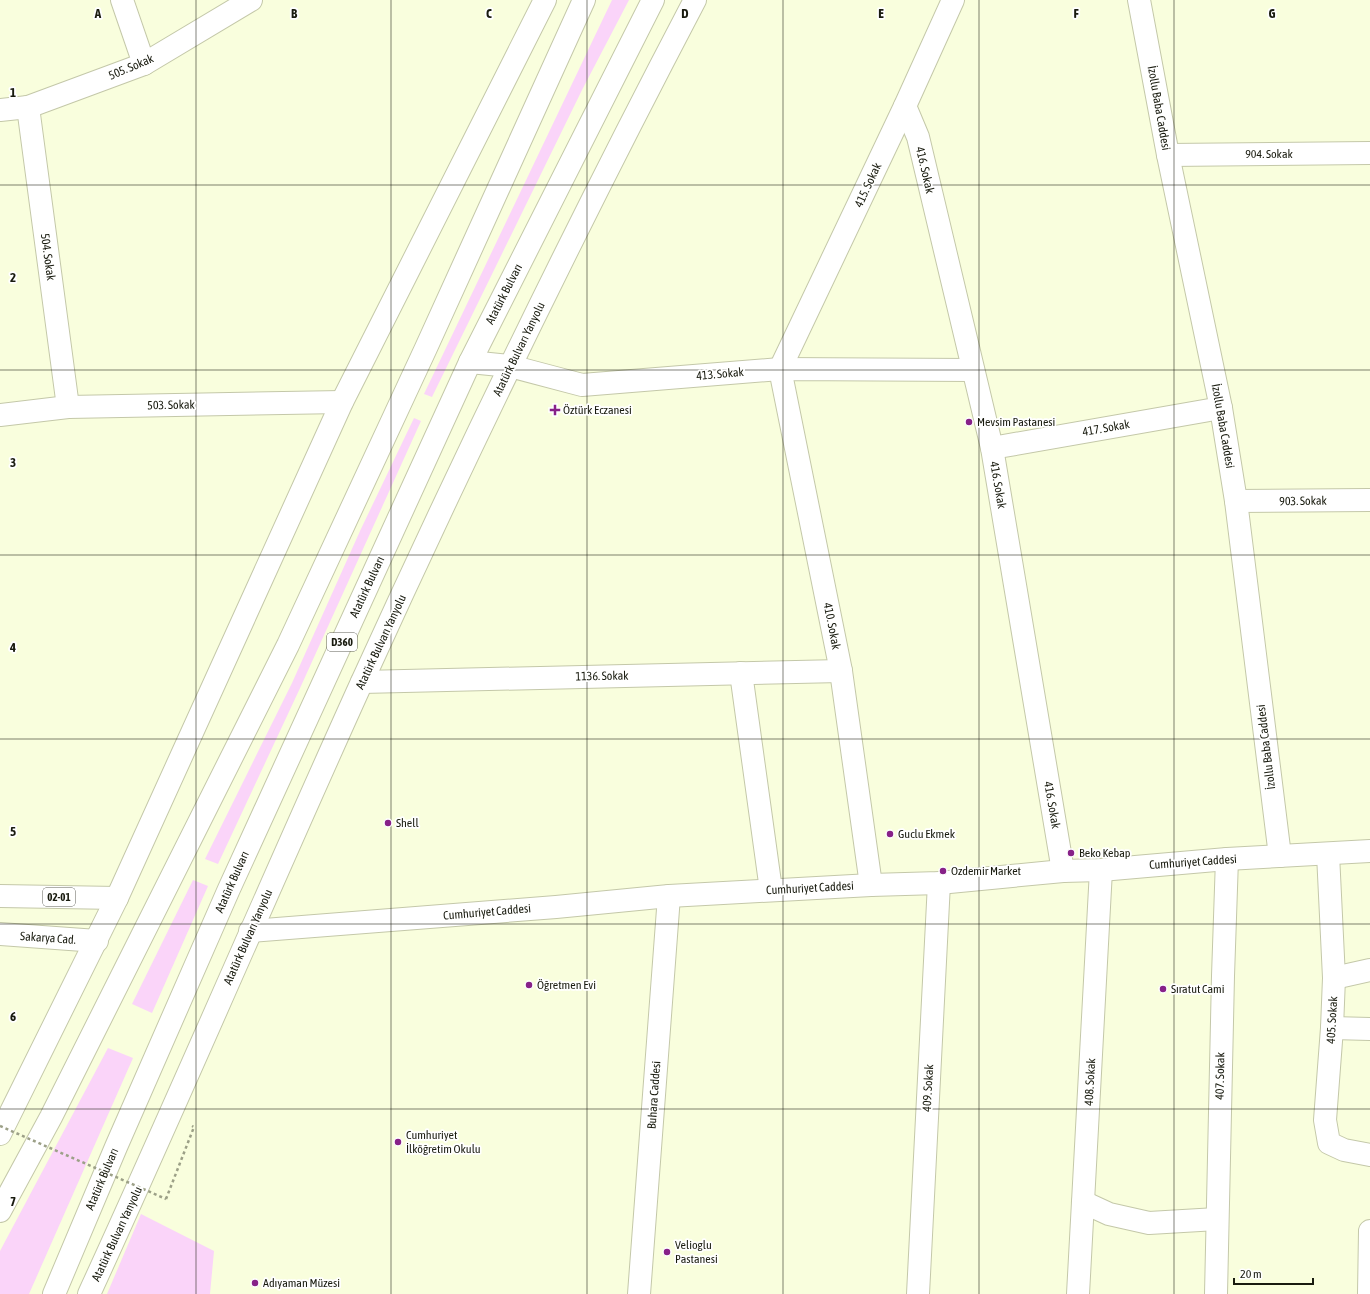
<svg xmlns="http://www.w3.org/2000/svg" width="1370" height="1294" font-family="'Asap Condensed',sans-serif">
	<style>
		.green { fill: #fad4f9 }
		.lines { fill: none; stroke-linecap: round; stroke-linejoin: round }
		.minor-casing { stroke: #c4c8a9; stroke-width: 24 }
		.tertiary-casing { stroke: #c4c8a9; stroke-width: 24 }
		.primary-casing { stroke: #c4c8a9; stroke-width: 24 }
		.trunk-casing { stroke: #c4c8a9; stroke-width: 24 }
		.path { stroke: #9ca087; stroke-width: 2.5; stroke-dasharray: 3 3; stroke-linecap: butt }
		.minor { stroke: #fff; stroke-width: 22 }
		.tertiary { stroke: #fff; stroke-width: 22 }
		.primary { stroke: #fff; stroke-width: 22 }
		.trunk { stroke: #fff; stroke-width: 22 }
		.path-bridge { stroke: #9ca087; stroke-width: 2.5; stroke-dasharray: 3 3; stroke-linecap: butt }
		.grid { fill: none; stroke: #191b0f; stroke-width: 1; stroke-opacity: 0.55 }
		.poi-dot { fill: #872188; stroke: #fff; stroke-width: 1.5 }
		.labels { text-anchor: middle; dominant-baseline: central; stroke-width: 3.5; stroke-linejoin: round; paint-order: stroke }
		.shield { fill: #fff; stroke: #5e5f57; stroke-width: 1 }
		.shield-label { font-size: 11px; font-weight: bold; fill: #191b0f }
		.street-label { font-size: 12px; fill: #191b0f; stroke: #fff }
		.poi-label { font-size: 12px; fill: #191b0f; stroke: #fff; text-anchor: start }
		.grid-label { font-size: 13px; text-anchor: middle; font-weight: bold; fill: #191b0f; stroke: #fff; stroke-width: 3.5; stroke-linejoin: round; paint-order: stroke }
	</style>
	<rect width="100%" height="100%" fill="#f9fedd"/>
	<!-- green -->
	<g class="green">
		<path d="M612,0H629L582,90L432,397L424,394Z"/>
		<path d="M414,418L421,421L301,686L218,864L205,859L292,683L360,531Z"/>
		<path d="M193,880L208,886L152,1013L132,1004Z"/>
		<path d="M108,1048L133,1058L29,1294H0V1251Z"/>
		<path d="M141,1214L214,1251L210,1294H107Z"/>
	</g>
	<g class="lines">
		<defs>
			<g id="minor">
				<path d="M122,0L144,64"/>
				<path d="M1139,0L1168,155L1221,408L1236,501L1280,856"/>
				<path d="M905,106L918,137L992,448L1063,871"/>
				<path d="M28,107L68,407"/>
				<path d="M0,110L28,107L144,64L251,0"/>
				<path d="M1168,155L1370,153"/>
				<path d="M470,362L510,366L582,385L780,369L973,370"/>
				<path d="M0,415L68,407L342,402"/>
				<path d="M992,448L1221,408"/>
				<path d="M1236,501L1370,500"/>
				<path d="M741,673L771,890"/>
				<path d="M362,682L841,671"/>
				<path d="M1328,854L1334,978L1332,1028L1325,1120L1329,1143L1344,1150L1370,1155"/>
				<path d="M871,885L841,671L780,369L905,106L953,0"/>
				<path d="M1334,978L1370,970"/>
				<path d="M1332,1028L1370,1029"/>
				<path d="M1083,1202L1109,1214L1149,1223L1217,1219"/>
				<path d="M918,1294L939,883"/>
				<path d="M1078,1294L1101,870"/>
				<path d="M1216,1294L1223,976L1227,859"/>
				<path d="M1369,1294L1370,1231"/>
			</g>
			<g id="tertiary">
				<path d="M250,931L556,907L669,896L871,885L939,883L1063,871L1101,870L1227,859L1370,851"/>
				<path d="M0,1134L117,898L342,402L545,0"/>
				<path d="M89,1294C182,1092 269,887 361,684C466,453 577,225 695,0"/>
				<path d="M639,1294L669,896"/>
			</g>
			<g id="primary">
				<path d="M0,896L117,898"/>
				<path d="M0,934L97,941"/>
			</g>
			<g id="trunk">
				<path d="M0,1211L51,1117L288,645L426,348L584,0"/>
				<path d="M54,1294L116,1147L229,889L470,362L653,0"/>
			</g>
		</defs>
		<!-- minor casing -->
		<use href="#minor" class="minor-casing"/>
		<!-- tertiary casing -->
		<use href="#tertiary" class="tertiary-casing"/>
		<!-- primary casing -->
		<use href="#primary" class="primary-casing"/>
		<!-- trunk casing -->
		<use href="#trunk" class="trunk-casing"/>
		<!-- path -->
		<path class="path" d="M166,1199L194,1127L192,1126"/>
		<!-- minor -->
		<use href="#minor" class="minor"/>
		<!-- tertiary -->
		<use href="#tertiary" class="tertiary"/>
		<!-- primary -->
		<use href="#primary" class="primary"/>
		<!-- trunk -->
		<use href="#trunk" class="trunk"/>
		<!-- path-bridge -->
		<path class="path-bridge" d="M0,1126L166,1199"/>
	</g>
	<!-- grid -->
	<path class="grid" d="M196,0V1294M391,0V1294M587,0V1294M783,0V1294M979,0V1294M1174,0V1294M0,185H1370M0,370H1370M0,555H1370M0,739H1370M0,924H1370M0,1109H1370"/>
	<!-- markers -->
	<g class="poi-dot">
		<path d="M553 404h4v4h4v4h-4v4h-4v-4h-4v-4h4z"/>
		<circle cx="969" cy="422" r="4"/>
		<circle cx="388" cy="823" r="4"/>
		<circle cx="890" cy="834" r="4"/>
		<circle cx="1071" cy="853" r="4"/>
		<circle cx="943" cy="871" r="4"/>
		<circle cx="529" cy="985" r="4"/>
		<circle cx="1163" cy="989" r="4"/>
		<circle cx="398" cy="1142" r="4"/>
		<circle cx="667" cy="1252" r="4"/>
		<circle cx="255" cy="1283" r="4"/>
	</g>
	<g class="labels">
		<!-- shield labels -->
		<g class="shield">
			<rect x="327" y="633" width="30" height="18" rx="3"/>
			<rect x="43" y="888" width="32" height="18" rx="3"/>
		</g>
		<g class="shield-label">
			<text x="342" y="642">D360</text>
			<text x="59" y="897">02-01</text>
		</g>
		<!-- street labels -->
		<g class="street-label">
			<text transform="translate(131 67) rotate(-23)">505. Sokak</text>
			<text transform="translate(1159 108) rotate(80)">İzollu Baba Caddesi</text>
			<text x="1269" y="154">904. Sokak</text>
			<text transform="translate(925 170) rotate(77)">416. Sokak</text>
			<text transform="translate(868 185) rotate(-65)">415. Sokak</text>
			<text transform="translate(48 257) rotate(82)">504. Sokak</text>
			<text transform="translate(504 294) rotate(-63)">Atatürk Bulvarı</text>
			<text transform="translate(519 349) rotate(-64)">Atatürk Bulvarı Yanyolu</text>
			<text transform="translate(720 374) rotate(-5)">413. Sokak</text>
			<text transform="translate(171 405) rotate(-1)">503. Sokak</text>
			<text transform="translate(1223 426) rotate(80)">İzollu Baba Caddesi</text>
			<text transform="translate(1106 428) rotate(-10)">417. Sokak</text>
			<text transform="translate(998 485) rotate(80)">416. Sokak</text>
			<text transform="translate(1303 501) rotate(-1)">903. Sokak</text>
			<text transform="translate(367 587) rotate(-65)">Atatürk Bulvarı</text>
			<text transform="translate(832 626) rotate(79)">410. Sokak</text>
			<text transform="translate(381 642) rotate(-65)">Atatürk Bulvarı Yanyolu</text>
			<text transform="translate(602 676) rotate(-1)">1136. Sokak</text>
			<text transform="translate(1266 747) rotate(-97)">İzollu Baba Caddesi</text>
			<text transform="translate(1052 805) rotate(80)">416. Sokak</text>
			<text transform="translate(1193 862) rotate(-4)">Cumhuriyet Caddesi</text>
			<text transform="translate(232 882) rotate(-66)">Atatürk Bulvarı</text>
			<text transform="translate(810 888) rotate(-3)">Cumhuriyet Caddesi</text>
			<text transform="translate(487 912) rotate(-5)">Cumhuriyet Caddesi</text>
			<text transform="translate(248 937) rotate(-66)">Atatürk Bulvarı Yanyolu</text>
			<text transform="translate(48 938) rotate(4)">Sakarya Cad.</text>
			<text transform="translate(1332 1020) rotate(-87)">405. Sokak</text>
			<text transform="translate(1220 1076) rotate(-89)">407. Sokak</text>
			<text transform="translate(1090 1082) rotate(-87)">408. Sokak</text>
			<text transform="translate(928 1088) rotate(-87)">409. Sokak</text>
			<text transform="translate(654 1095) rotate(-86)">Buhara Caddesi</text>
			<text transform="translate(102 1179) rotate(-67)">Atatürk Bulvarı</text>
			<text transform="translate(117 1234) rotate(-65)">Atatürk Bulvarı Yanyolu</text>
		</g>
		<!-- poi labels -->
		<g class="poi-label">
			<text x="563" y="410">Öztürk Eczanesi</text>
			<text x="977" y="422">Mevsim Pastanesi</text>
			<text x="396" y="823">Shell</text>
			<text x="898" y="834">Guclu Ekmek</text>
			<text x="1079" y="853">Beko Kebap</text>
			<text x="951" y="871">Ozdemir Market</text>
			<text x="537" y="985">Öğretmen Evi</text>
			<text x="1171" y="989">Sıratut Cami</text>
			<text x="406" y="1135">Cumhuriyet<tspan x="406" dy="14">İlköğretim Okulu</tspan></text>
			<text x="675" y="1245">Velioglu<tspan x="675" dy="14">Pastanesi</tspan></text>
			<text x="263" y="1283">Adıyaman Müzesi</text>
		</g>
	</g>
	<g class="grid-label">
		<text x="98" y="18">A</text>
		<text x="294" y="18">B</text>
		<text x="489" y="18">C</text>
		<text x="685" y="18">D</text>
		<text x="881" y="18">E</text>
		<text x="1076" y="18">F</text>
		<text x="1272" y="18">G</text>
		<text x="13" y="97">1</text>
		<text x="13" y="282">2</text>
		<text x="13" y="467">3</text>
		<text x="13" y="652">4</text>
		<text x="13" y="836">5</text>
		<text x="13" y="1021">6</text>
		<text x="13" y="1206">7</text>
	</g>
	<!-- scale -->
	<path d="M1234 1278v6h79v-6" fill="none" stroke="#191b0f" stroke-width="2"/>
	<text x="1240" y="1278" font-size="12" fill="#191b0f" stroke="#ffffff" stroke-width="3" paint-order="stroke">20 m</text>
</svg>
